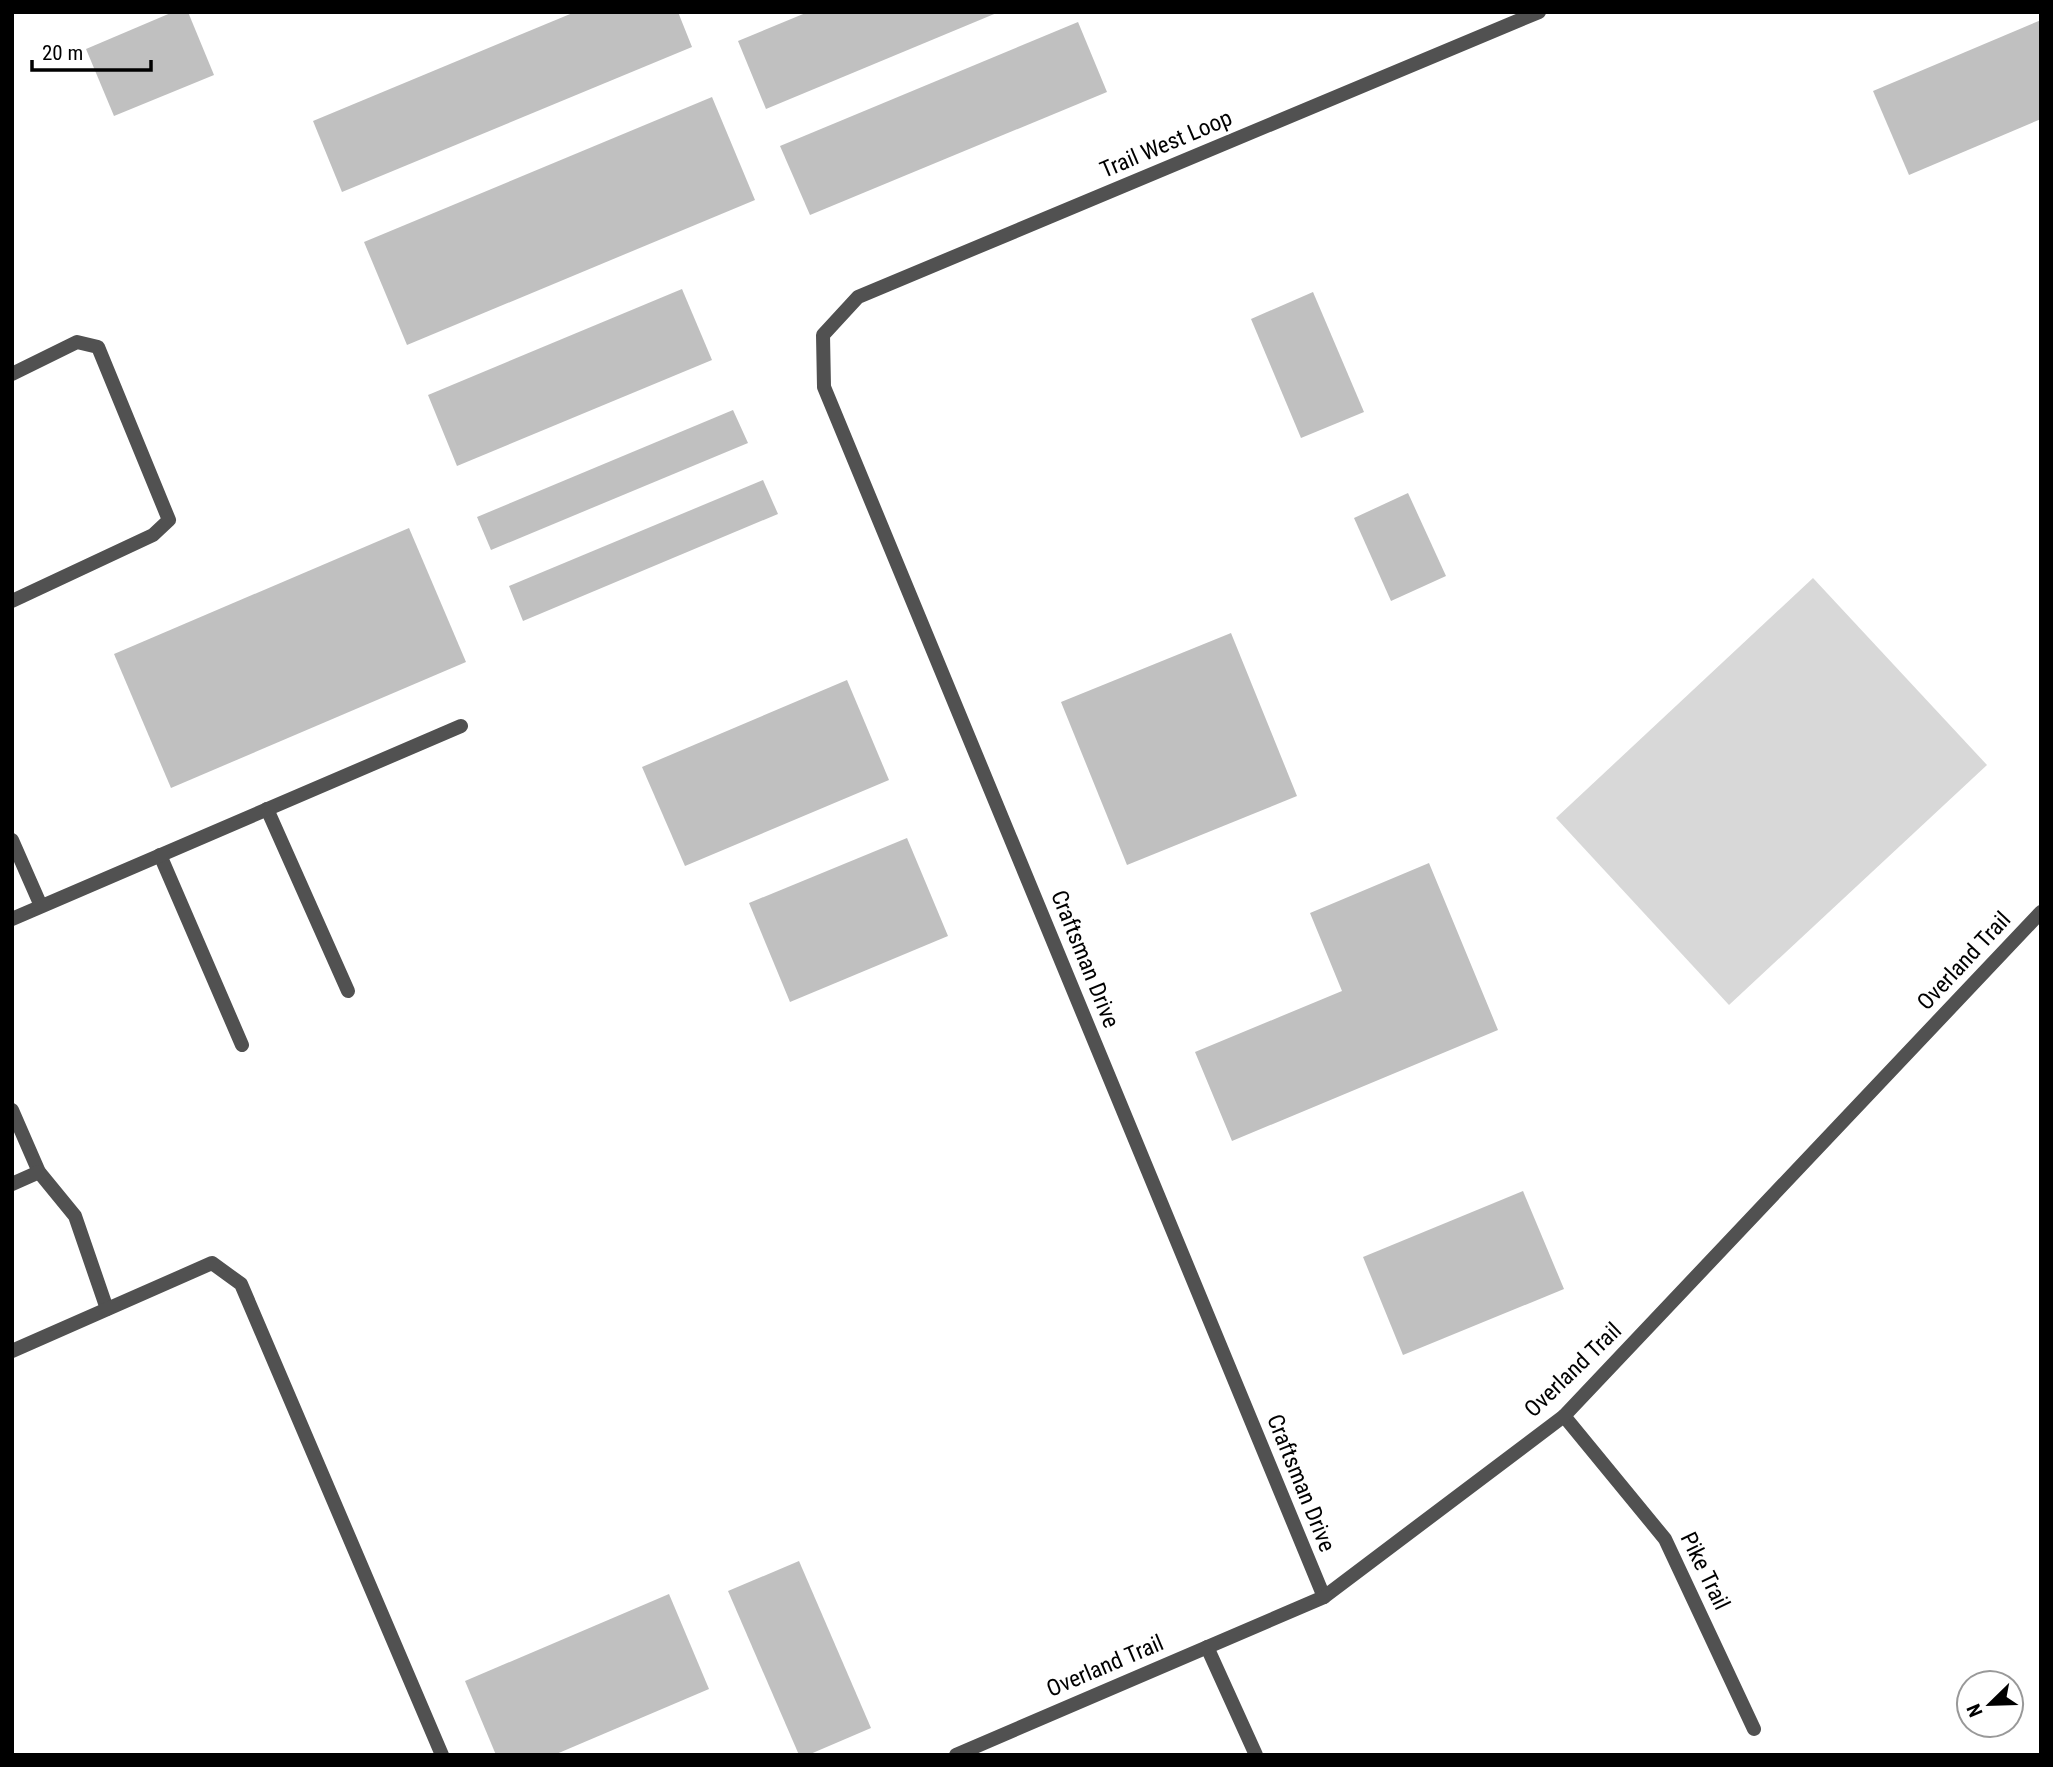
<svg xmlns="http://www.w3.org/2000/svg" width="2053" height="1767" font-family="'Roboto Condensed',sans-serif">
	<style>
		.green { fill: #d8d8d8 }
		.building { fill: #c0c0c0 }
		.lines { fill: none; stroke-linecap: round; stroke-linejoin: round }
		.lane { stroke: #515151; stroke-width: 14 }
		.street { stroke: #515151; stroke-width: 14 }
		.labels { text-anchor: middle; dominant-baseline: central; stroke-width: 6; stroke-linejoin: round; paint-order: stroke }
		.street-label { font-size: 23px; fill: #000; stroke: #fff }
	</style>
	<rect width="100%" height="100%" fill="#fff"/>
	<!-- green -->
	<path class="green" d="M1813,578L1987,765L1729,1005L1556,818Z"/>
	<!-- building -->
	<g class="building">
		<path d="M173,12H188L214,75L114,116L86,49Z"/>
		<path d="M575,12H678L692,47L342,192L313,121Z"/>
		<path d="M808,12H999L766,109L738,41Z"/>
		<path d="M2041,20V119L1909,175L1873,91Z"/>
		<path d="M1078,22L1107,92L810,215L780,146Z"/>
		<path d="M712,97L755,200L407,345L364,242Z"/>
		<path d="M682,289L712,360L457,466L428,395Z"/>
		<path d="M1313,292L1364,412L1301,438L1251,319Z"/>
		<path d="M733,410L748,443L491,550L477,517Z"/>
		<path d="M763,480L778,514L523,621L509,586Z"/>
		<path d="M1408,493L1446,576L1391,601L1354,518Z"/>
		<path d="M409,528L466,662L171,788L114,654Z"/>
		<path d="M1231,633L1297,796L1127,865L1061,702Z"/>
		<path d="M847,680L889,780L685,866L642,767Z"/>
		<path d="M907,838L948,936L790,1002L749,903Z"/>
		<path d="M1429,863L1498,1030L1232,1141L1195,1052L1342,991L1310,913Z"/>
		<path d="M1523,1191L1564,1289L1403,1355L1363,1257Z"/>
		<path d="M799,1561L871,1728L808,1755H799L728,1591Z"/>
		<path d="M669,1594L709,1689L554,1755H496L465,1681Z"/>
	</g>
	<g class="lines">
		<!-- lane -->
		<g class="lane">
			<path d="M12,374L77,342L98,347L169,520L153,535L12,601"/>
			<path d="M267,809L348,991"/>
			<path d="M12,840L41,906"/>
			<path d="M160,855L242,1045"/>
			<path d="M12,919L461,726"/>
			<path d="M12,1110L39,1172L75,1216L107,1309"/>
			<path d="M12,1184L39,1172"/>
			<path d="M12,1351L212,1263L241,1284L442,1755"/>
		</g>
		<!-- street -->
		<g class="street">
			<path d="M1564,1416L1665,1539L1754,1729"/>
			<path d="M1324,1597L824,387L823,335L858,297L1539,12"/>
			<path d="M1207,1647L1256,1755"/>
			<path d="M956,1755L1324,1597L1564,1416L2041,912"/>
		</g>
	</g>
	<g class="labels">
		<!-- street labels -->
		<g class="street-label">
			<text transform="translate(1166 144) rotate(-23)">Trail West Loop</text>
			<text transform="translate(1085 959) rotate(68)">Craftsman Drive</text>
			<text transform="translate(1964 961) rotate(-47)">Overland Trail</text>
			<text transform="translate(1573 1370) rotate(-44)">Overland Trail</text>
			<text transform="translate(1301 1483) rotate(68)">Craftsman Drive</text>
			<text transform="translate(1705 1571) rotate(64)">Pike Trail</text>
			<text transform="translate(1105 1666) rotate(-23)">Overland Trail</text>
		</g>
	</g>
	<!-- border -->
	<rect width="2053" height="1767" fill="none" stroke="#000000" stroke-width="28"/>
	<!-- north arrow -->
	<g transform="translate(1990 1704) rotate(247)"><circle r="33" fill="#ffffff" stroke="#999999" stroke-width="2"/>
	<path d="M0-5L12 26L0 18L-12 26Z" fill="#000000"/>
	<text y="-10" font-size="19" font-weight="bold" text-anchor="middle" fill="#000000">N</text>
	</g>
	<!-- scale -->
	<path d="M32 60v10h119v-10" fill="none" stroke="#000000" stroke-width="3.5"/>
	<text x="42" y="60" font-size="21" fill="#000000" stroke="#ffffff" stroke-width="5" paint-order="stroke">20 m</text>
</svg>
